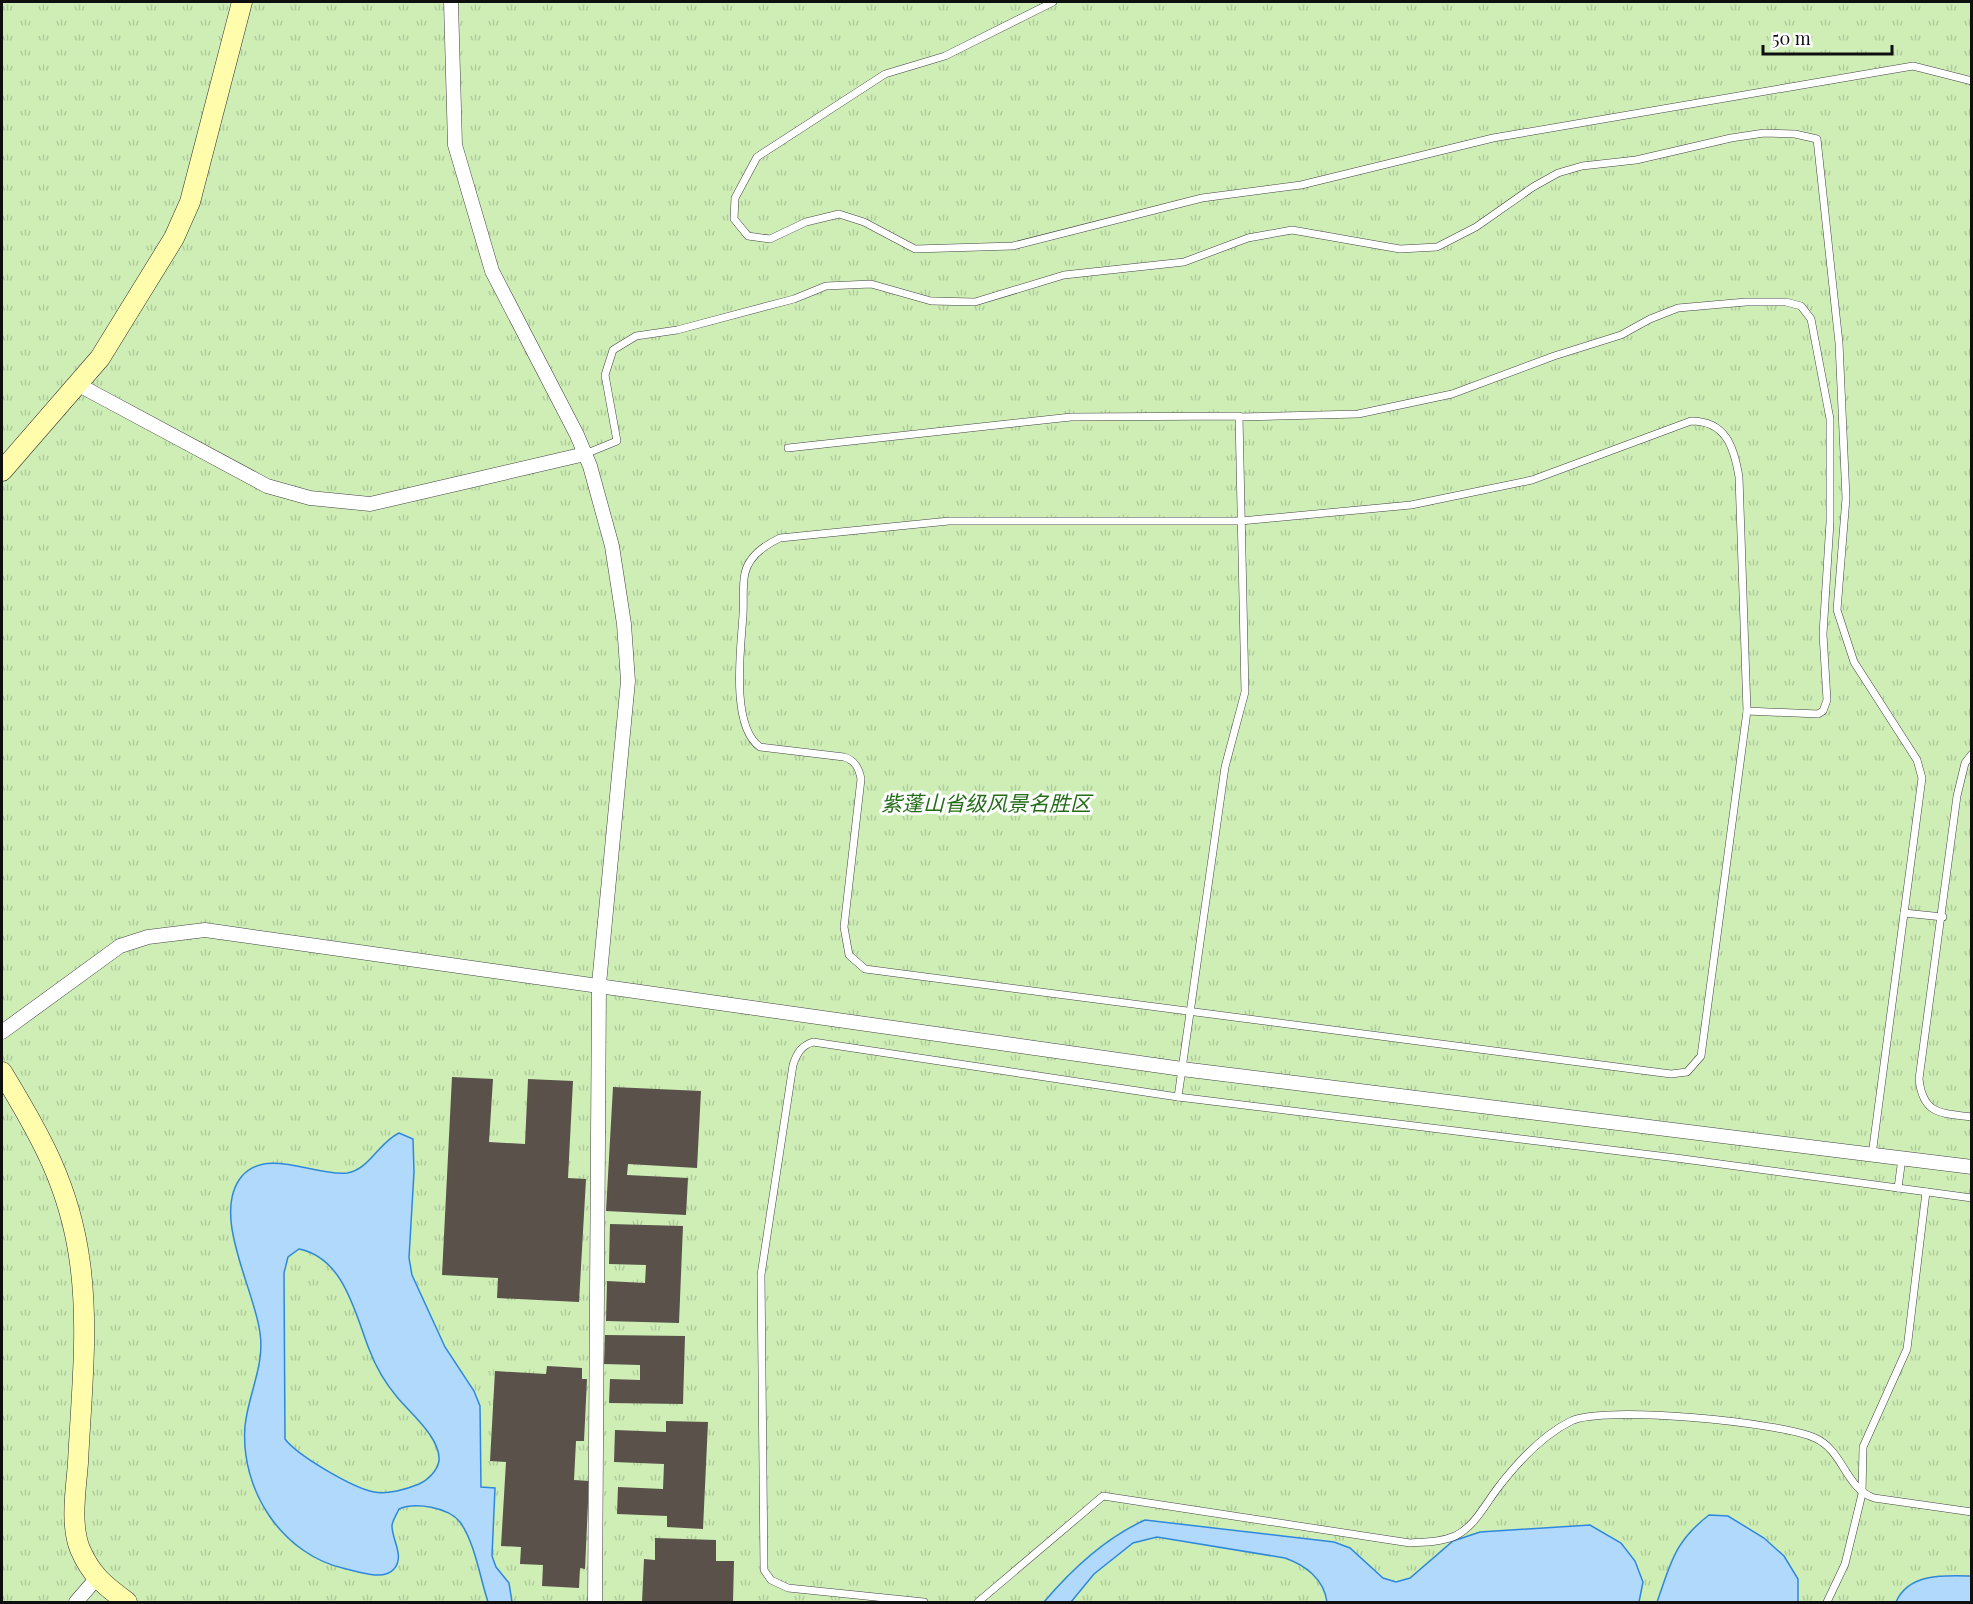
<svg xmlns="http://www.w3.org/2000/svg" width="1973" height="1604" font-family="'Playfair Display','Noto Sans SC',serif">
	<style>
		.park { fill: url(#park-tufts) }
		.water { fill: #b0d9fc; stroke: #2f88da; stroke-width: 1.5; fill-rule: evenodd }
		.building { fill: #59514a }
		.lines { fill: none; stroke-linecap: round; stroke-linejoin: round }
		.lane-casing { stroke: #424242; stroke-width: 8 }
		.street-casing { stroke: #424242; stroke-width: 15 }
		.secondary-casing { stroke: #313131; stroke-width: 21 }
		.lane { stroke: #fff; stroke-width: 7 }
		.street { stroke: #fff; stroke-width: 14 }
		.secondary { stroke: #fffcab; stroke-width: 20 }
		.labels { text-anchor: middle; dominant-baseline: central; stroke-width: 6; stroke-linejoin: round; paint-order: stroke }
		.park-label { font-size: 21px; font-style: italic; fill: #236d18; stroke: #fff }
	</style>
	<defs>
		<pattern id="park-tufts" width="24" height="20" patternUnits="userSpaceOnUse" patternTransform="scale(1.5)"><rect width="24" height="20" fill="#ceeeb6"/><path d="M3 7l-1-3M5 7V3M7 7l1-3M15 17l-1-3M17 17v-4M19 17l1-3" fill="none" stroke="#b0cb9b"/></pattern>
	</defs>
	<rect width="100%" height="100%" fill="#fffdf0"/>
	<!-- park -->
	<rect class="park" x="2" y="2" width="1969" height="1600"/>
	<!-- water -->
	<g class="water">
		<path d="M399,1133L413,1139L414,1172L409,1258L412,1275L445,1347L474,1391L480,1406L481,1487L495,1488L492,1556L496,1567L509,1583L512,1602H488C480,1578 475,1543 460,1522C448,1507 415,1502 399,1509C397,1514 392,1521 392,1526C392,1540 405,1556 394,1569C384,1581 359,1572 346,1569C282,1555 240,1490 245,1426C248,1395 265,1365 260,1333C255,1290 210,1214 242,1176C267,1147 317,1177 347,1173C370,1169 378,1143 399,1133ZM299,1249C344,1258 355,1313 369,1349C375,1365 386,1384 397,1397C410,1413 441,1438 439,1461C437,1471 428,1480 419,1484C407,1489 387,1495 374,1492C353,1488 298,1456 285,1439L284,1273L288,1257Z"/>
		<path d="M1709,1515L1728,1516L1764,1538L1784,1556L1798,1579V1602H1657C1671,1563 1674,1542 1709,1515Z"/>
		<path d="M1145,1520L1334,1542L1350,1548L1383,1578L1396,1582L1410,1578L1453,1541L1480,1532L1590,1525L1621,1543L1635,1561L1643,1582L1639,1602H1327C1324,1579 1305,1565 1285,1558L1157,1537L1133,1543L1094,1574L1071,1602H1044C1072,1569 1105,1538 1145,1520Z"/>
		<path d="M1971,1576V1602H1896C1908,1573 1945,1575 1971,1576Z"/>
	</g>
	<!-- building -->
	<g class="building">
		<path d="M452,1077L493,1079L489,1142L525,1144L528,1079L573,1081L568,1178L586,1179L579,1302L497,1298L498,1278L442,1275Z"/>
		<path d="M613,1087L701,1091L697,1168L628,1164L627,1175L688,1178L686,1215L606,1211Z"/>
		<path d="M610,1224L683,1226L679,1323L606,1321L607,1281L645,1283L646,1265L609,1264Z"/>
		<path d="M605,1335L685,1336L683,1404L609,1403L610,1379L640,1380V1365L604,1364Z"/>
		<path d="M547,1366L582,1368V1379H587L584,1441H576L574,1480L589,1481L585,1569L580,1568L579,1588L542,1586L543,1565L520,1564L521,1547L501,1546L506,1462L490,1461L495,1371L546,1374Z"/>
		<path d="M666,1421L708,1422L703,1529L667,1527V1516L617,1514L618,1487L663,1489L664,1464L614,1462L615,1430L666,1432Z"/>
		<path d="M655,1538L716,1540V1561H734L733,1602H642L644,1559L655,1560Z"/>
	</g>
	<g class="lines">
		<defs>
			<g id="lane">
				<path d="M1053,2L945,56L885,74L757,157L735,198L734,219L748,236L770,239L806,222L839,214L864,222L915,249L1013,246L1202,198L1301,185L1493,138L1913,66L1972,81"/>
				<path d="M1239,417L1358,414L1452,394L1554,356L1621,335L1650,319L1678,308L1746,302H1786L1801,306L1811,319L1830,419V522L1823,634L1827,700L1823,711L1818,714L1747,711"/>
				<path d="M1691,421C1726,421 1734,447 1739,477L1747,711L1701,1056L1687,1072L1671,1074L865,969L849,955L844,927L861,779C859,768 855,760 844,757L760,747C730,726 741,647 743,615C744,601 742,586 745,573C749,556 765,545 780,538L949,521H1241L1411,505L1532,480Z"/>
				<path d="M788,448L1071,417L1239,416L1245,692L1225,767L1178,1097"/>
				<path d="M585,454L617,441L605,375L613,350L636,336L677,330L794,299L826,286L871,284L931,301L975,302L1064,275L1184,262L1248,238L1292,230L1400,249L1437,247L1476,227L1533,187L1558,173L1582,166L1636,160L1731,138L1764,133L1795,134L1817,139L1839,343L1846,498L1837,610L1854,662L1917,760L1922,778L1872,1155"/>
				<path d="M1972,754L1965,763L1957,796L1919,1079C1923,1115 1941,1113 1972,1117"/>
				<path d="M1904,913L1943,917"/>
				<path d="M1898,1188L1902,1158"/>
				<path d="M924,1602L788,1588L771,1580L764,1570L761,1275L793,1065C797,1053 801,1046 813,1042L1178,1097L1676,1158L1972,1198"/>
				<path d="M978,1602L1103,1496L1410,1543C1425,1542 1441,1542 1455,1536C1474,1527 1485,1505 1497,1489C1516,1464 1543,1435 1571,1421C1604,1405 1780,1422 1815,1438C1843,1450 1846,1489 1874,1498L1972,1512"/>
				<path d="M1827,1602L1845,1564L1862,1494L1863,1447L1907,1349L1926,1192"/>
			</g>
			<g id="street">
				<path d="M451,2L455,145L492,271L577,435L590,466L612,546L624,624L628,681L599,984L595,1602"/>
				<path d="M77,384L267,486L310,498L370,504L585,454"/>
				<path d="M2,1032L120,946L148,937L205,930L1182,1069L1972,1167"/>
				<path d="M76,1602L96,1579"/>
			</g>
			<g id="secondary">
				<path d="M2,471L100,358L174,238L190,202L242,2"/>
				<path d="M2,1072C41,1136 70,1187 80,1263C89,1329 81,1398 78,1463C76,1489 70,1524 80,1549C91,1575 105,1586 127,1602"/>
			</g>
		</defs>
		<!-- lane casing -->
		<use href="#lane" class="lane-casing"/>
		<!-- street casing -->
		<use href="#street" class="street-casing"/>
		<!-- secondary casing -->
		<use href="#secondary" class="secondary-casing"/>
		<!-- lane -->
		<use href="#lane" class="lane"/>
		<!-- street -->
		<use href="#street" class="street"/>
		<!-- secondary -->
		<use href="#secondary" class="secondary"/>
	</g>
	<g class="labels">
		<!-- park labels -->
		<g class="park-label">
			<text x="986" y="802">紫蓬山省级风景名胜区</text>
		</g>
	</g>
	<!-- border -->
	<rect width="1973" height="1604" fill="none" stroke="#0f0f0f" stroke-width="6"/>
	<!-- scale -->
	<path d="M1763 45v9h129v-9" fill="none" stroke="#0f0f0f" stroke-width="3"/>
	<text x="1772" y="45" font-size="18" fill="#0f0f0f" stroke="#ffffff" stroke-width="4.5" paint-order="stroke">50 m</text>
</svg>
